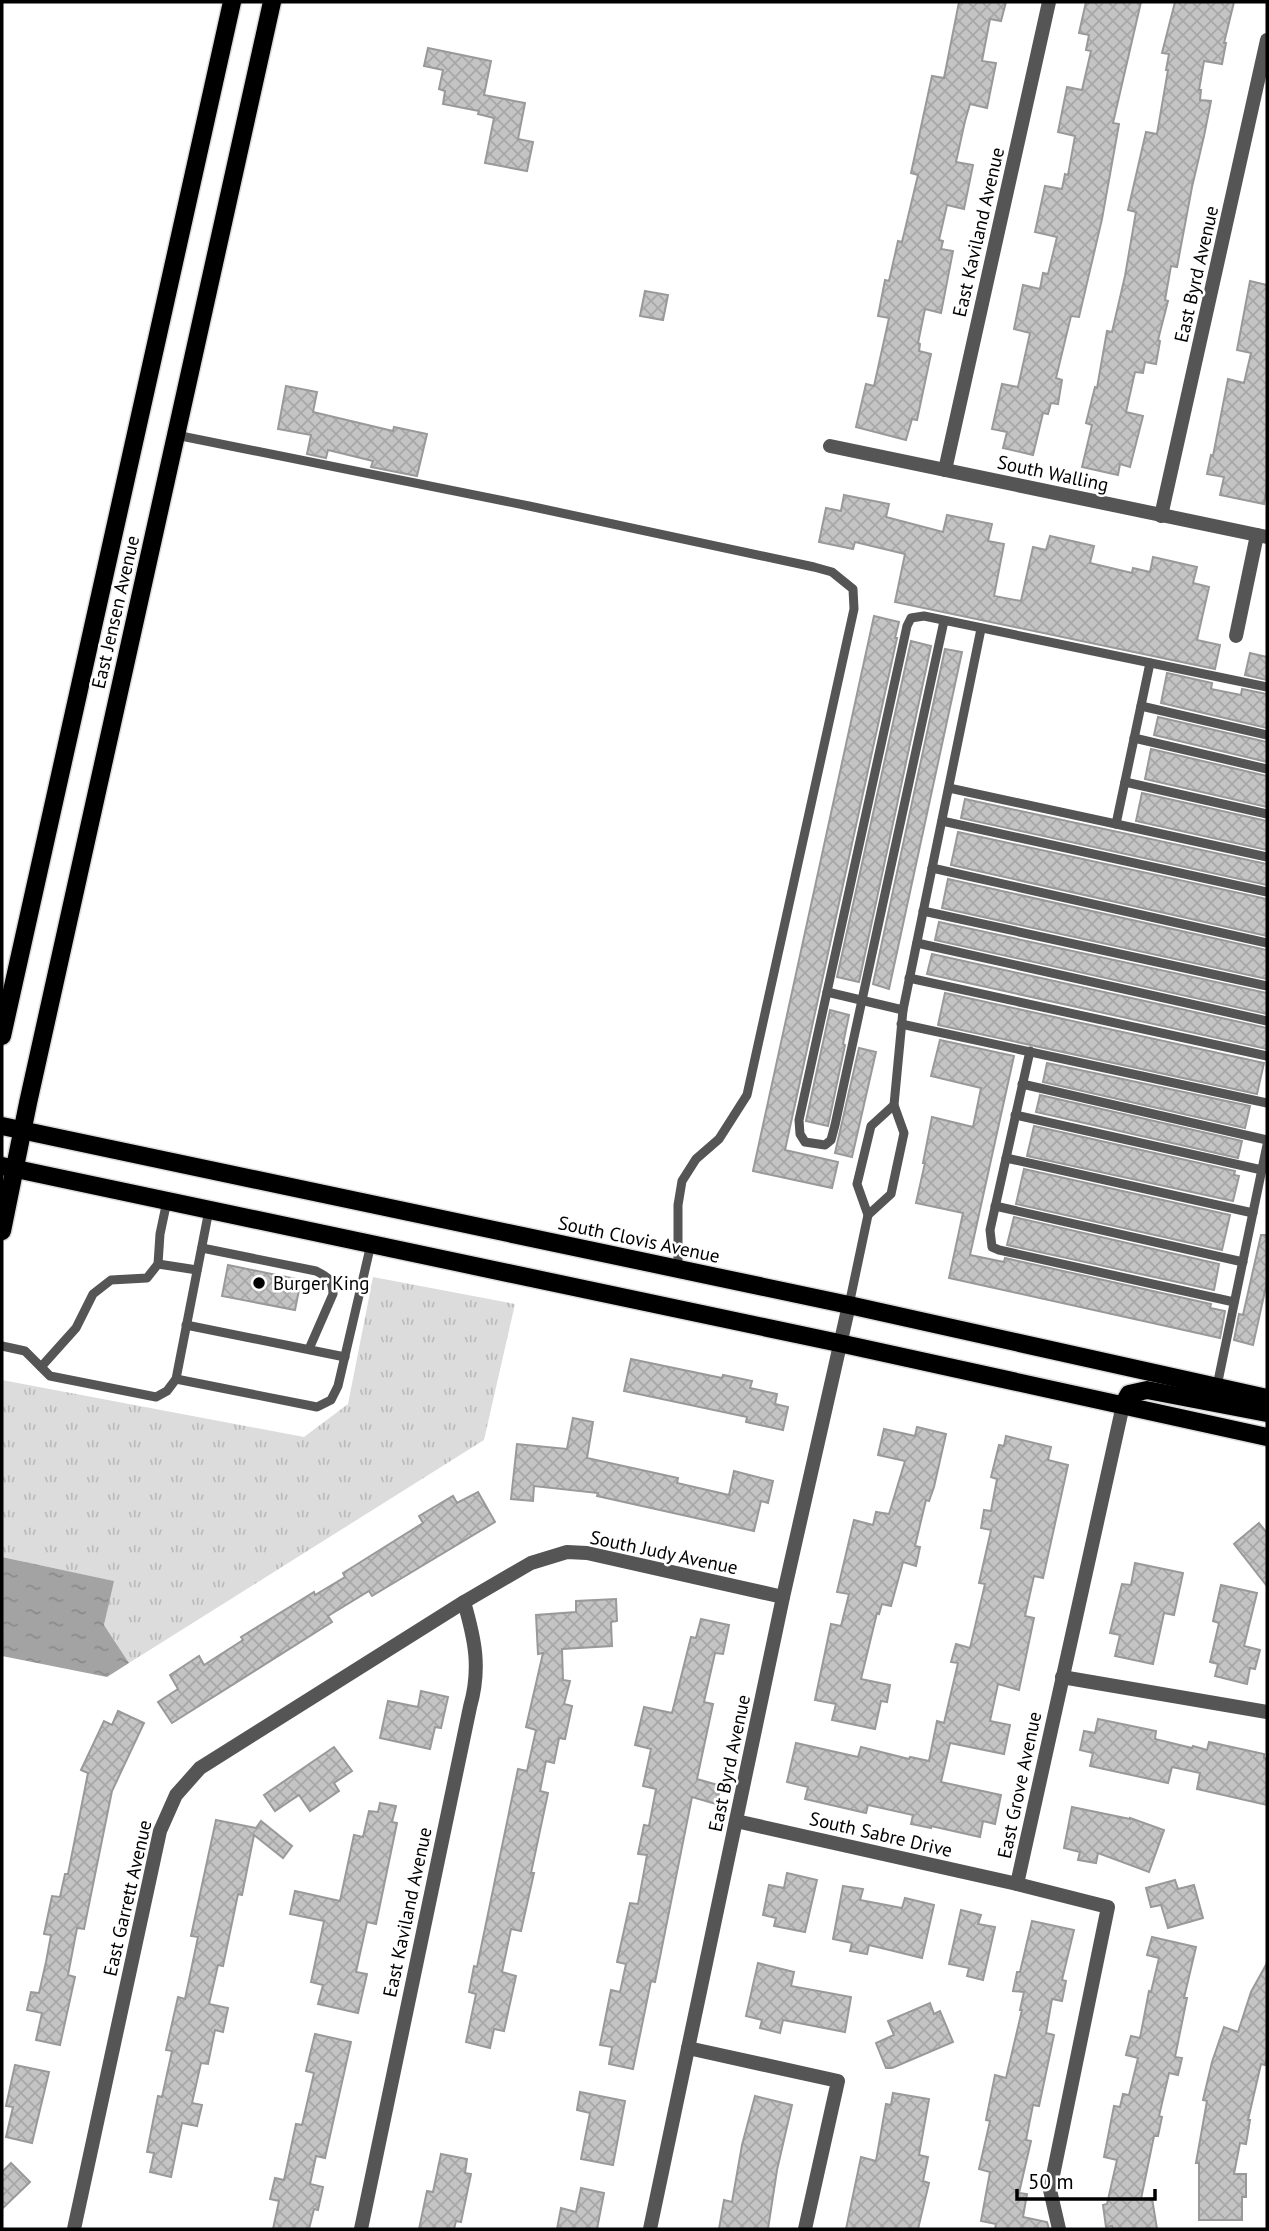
<svg xmlns="http://www.w3.org/2000/svg" width="1269" height="2231" font-family="'PT Sans',sans-serif">
	<style>
		.grass { fill: url(#grass-tufts) }
		.water { fill: url(#water-ripples) }
		.building { fill: url(#building-cross-hatch); stroke: #999; stroke-width: 2 }
		.lines { fill: none; stroke-linecap: round; stroke-linejoin: round }
		.primary-casing { stroke: #dbdbdb; stroke-width: 21 }
		.lane { stroke: #555; stroke-width: 9 }
		.street { stroke: #555; stroke-width: 14 }
		.primary { stroke: #000; stroke-width: 18 }
		.poi-dot { fill: #000; stroke: #fff; stroke-width: 2.5 }
		.labels { text-anchor: middle; dominant-baseline: central; stroke-width: 5; stroke-linejoin: round; paint-order: stroke }
		.street-label { font-size: 19px; fill: #000; stroke: #fff }
		.poi-label { font-size: 19px; fill: #000; stroke: #fff; text-anchor: start }
	</style>
	<defs>
		<pattern id="grass-tufts" width="24" height="20" patternUnits="userSpaceOnUse" patternTransform="scale(1.75)"><rect width="24" height="20" fill="#dcdcdc"/><path d="M3 7l-1-3M5 7V3M7 7l1-3M15 17l-1-3M17 17v-4M19 17l1-3" fill="none" stroke="#bbb"/></pattern>
		<pattern id="water-ripples" width="26" height="14" patternUnits="userSpaceOnUse" patternTransform="scale(1.75)"><rect width="26" height="14" fill="#a3a3a3"/><path d="M2 4q2-2 4 0t4 0M15 11q2-2 4 0t4 0" fill="none" stroke="#8b8b8b"/></pattern>
		<pattern id="building-cross-hatch" width="8" height="8" patternUnits="userSpaceOnUse" patternTransform="scale(1.75)"><rect width="8" height="8" fill="#c4c4c4"/><path d="M0 0l8 8M0 8l8-8" fill="none" stroke="#a7a7a7"/></pattern>
	</defs>
	<rect width="100%" height="100%" fill="#fff"/>
	<!-- grass -->
	<path class="grass" d="M373,1277L515,1304L484,1440L129,1663L104,1625L113,1581L2,1557V1380L304,1437L348,1404Z"/>
	<!-- water -->
	<path class="water" d="M2,1557L114,1581L104,1625L129,1663L107,1677L2,1656Z"/>
	<!-- building -->
	<g class="building">
		<path d="M959,2H1006L1001,21L990,19L982,61L996,63L987,108L970,104L965,121L956,162L973,165L964,209L947,205L939,240L943,241L941,249L953,251L941,313L925,309L918,343L920,344L919,351L931,354L917,420L912,419L906,440L856,427L866,384L874,386L889,318L878,316L885,280L889,281L898,241L902,242L918,175L911,173L932,76L944,78Z"/>
		<path d="M1086,2H1141L1113,123L1119,124L1102,219L1079,317L1071,316L1056,378L1062,380L1058,404L1051,403L1048,414L1043,413L1033,455L1003,448L1007,432L992,429L1002,384L1018,387L1030,333L1014,329L1023,285L1040,289L1043,273L1048,274L1057,237L1035,232L1045,186L1062,189L1065,174L1068,175L1075,136L1058,132L1067,87L1082,90L1091,51L1086,50L1089,35L1079,33Z"/>
		<path d="M1175,2H1234L1224,43H1226L1222,64L1204,61L1199,90H1201L1200,100L1211,101L1204,136L1192,187L1177,267L1171,266L1165,300L1168,301L1158,340L1160,341L1156,364L1145,362L1143,373L1135,372L1126,412L1143,416L1130,467L1120,464L1118,475L1082,467L1092,425L1086,423L1095,387L1097,388L1107,331L1112,332L1125,276L1136,212L1128,210L1146,132L1157,134L1168,70H1166L1169,54L1162,53Z"/>
		<path d="M428,48L491,61L484,95L525,103L518,139L533,142L527,171L485,163L494,118L478,114L479,111L443,104L445,91L439,89L443,70L424,66Z"/>
		<path d="M1250,281L1267,285V486L1264,504L1220,495L1224,477L1207,474L1211,455L1213,456L1228,379L1244,383L1251,353L1237,350Z"/>
		<path d="M645,291L668,295L663,320L640,316Z"/>
		<path d="M286,386L317,392L313,412L393,431L394,427L427,434L417,476L371,467L373,461L328,450L326,458L307,454L311,435L278,429Z"/>
		<path d="M844,495L889,504L886,517L943,532L947,515L992,524L988,541L1004,544L994,596L1021,601L1033,547L1046,550L1050,536L1094,546L1090,563L1132,573L1133,568L1150,572L1153,557L1197,567L1193,583L1209,587L1197,640L1220,645L1215,669L895,602L905,554L855,542L853,549L819,542L826,508L841,511Z"/>
		<path d="M874,616L899,622L895,638H897L785,1150L838,1162L832,1188L753,1171Z"/>
		<path d="M911,641L931,646L859,982L837,977Z"/>
		<path d="M945,649L962,652L889,989L873,984Z"/>
		<path d="M1250,653L1267,657V680L1245,675Z"/>
		<path d="M1167,673L1212,683L1211,689L1241,695L1242,689L1267,694V728L1161,703Z"/>
		<path d="M1158,717L1267,742V762L1154,735Z"/>
		<path d="M1151,749L1267,776V807L1145,779Z"/>
		<path d="M1142,793L1267,821V850L1136,821Z"/>
		<path d="M965,799L1267,864V885L961,818Z"/>
		<path d="M958,832L1267,899V936L951,865Z"/>
		<path d="M948,879L1267,950V979L942,908Z"/>
		<path d="M939,922L1267,993V1014L935,940Z"/>
		<path d="M932,954L1267,1028V1049L927,974Z"/>
		<path d="M945,993L1264,1063L1257,1094L938,1025Z"/>
		<path d="M830,1010L849,1015L843,1044L845,1045L828,1126L806,1121Z"/>
		<path d="M940,1040L1014,1056L970,1255L1004,1262L1005,1258L1211,1304L1210,1308L1225,1311L1220,1338L949,1278L963,1213L916,1203L925,1163H923L932,1117L973,1127L981,1088L931,1076Z"/>
		<path d="M859,1048L876,1052L852,1157L835,1153Z"/>
		<path d="M1047,1063L1250,1106L1245,1128L1043,1082Z"/>
		<path d="M1040,1095L1242,1141L1238,1158L1036,1112Z"/>
		<path d="M1034,1126L1235,1171L1234,1175L1239,1176L1233,1201L1027,1156Z"/>
		<path d="M1024,1169L1230,1215L1222,1250L1016,1204Z"/>
		<path d="M1014,1217L1219,1264L1214,1290L1007,1245Z"/>
		<path d="M1261,1235H1267V1282L1253,1345L1234,1340L1239,1314L1243,1315Z"/>
		<path d="M228,1265L301,1280L295,1310L222,1296Z"/>
		<path d="M631,1359L722,1378L723,1375L752,1381L750,1388L777,1394L775,1404L788,1407L783,1430L746,1422L747,1417L624,1391Z"/>
		<path d="M573,1418L593,1422L587,1458L678,1478L677,1483L729,1495L734,1471L773,1481L768,1503L761,1501L754,1531L597,1496L598,1493L534,1486L533,1501L511,1499L517,1444L567,1449Z"/>
		<path d="M917,1427L946,1434L934,1487L929,1501L926,1500L915,1546L920,1547L916,1566L903,1562L891,1606L882,1604L879,1614L877,1613L861,1679L890,1685L887,1702L881,1701L875,1729L832,1720L836,1704L815,1700L831,1624L841,1626L849,1594L837,1592L854,1520L873,1525L876,1512L889,1514L905,1461L878,1455L884,1429L915,1436Z"/>
		<path d="M1006,1436L1051,1447L1048,1460L1068,1465L1043,1578L1034,1576L1025,1616L1034,1618L1019,1690L998,1684L990,1721L1010,1725L1004,1754L950,1743L941,1782L1001,1795L995,1824L983,1821L980,1837L931,1826V1828L911,1824L913,1815L868,1805L866,1813L805,1799L808,1787L787,1782L796,1743L858,1757L861,1747L909,1759L910,1757L929,1761L937,1721L944,1723L958,1663L951,1662L956,1644L970,1648L985,1584L979,1583L991,1530L981,1528L984,1510L991,1511L997,1479L991,1477L999,1445L1004,1446Z"/>
		<path d="M478,1492L495,1522L372,1596L369,1591L328,1616L332,1622L172,1723L158,1702L178,1689L170,1675L199,1656L204,1665L243,1640L241,1637L314,1592L315,1595L345,1577L343,1573L423,1523L419,1516L453,1496L457,1503Z"/>
		<path d="M1259,1523L1267,1533V1586L1234,1544Z"/>
		<path d="M1135,1563L1183,1573L1174,1615L1164,1613L1153,1664L1115,1656L1120,1635L1110,1633L1122,1584L1131,1585Z"/>
		<path d="M1221,1585L1257,1593L1244,1646L1260,1650L1255,1669L1250,1668L1247,1684L1215,1676L1218,1664L1210,1662L1219,1623L1213,1621Z"/>
		<path d="M616,1599L617,1621L611,1622L612,1646L562,1649L563,1680L570,1681L564,1704L572,1706L565,1739L559,1738L554,1763L546,1761L540,1791L548,1793L531,1873H534L521,1931L511,1929L502,1972L516,1976L504,2031L494,2029L490,2048L466,2042L476,1994L469,1992L474,1966L477,1967L518,1769L527,1771L536,1730L526,1727L543,1653L538,1654L536,1615L576,1612V1601Z"/>
		<path d="M701,1619L729,1625L723,1654L715,1653L704,1702L713,1704L697,1779L721,1786L716,1804L692,1797L655,1982L651,1981L633,2069L609,2064L612,2047L600,2045L611,1990L620,1992L626,1964L617,1962L630,1903L638,1904L647,1855L638,1854L644,1825L649,1826L656,1789L643,1786L651,1749L635,1745L644,1707L672,1713L691,1637L696,1638Z"/>
		<path d="M421,1691L448,1697L441,1728L435,1727L430,1749L380,1738L388,1701L418,1707Z"/>
		<path d="M118,1711L144,1723L112,1791L84,1929L77,1928L68,1975L75,1977L60,2045L36,2040L42,2013L27,2010L31,1992L39,1993L46,1962L51,1935L44,1934L52,1896L60,1897L65,1874H68L88,1773L81,1770L104,1721L112,1725Z"/>
		<path d="M1098,1719L1156,1731L1155,1739L1192,1748L1193,1746L1207,1750L1209,1742L1264,1754V1758L1267,1759V1805L1197,1789L1200,1773L1172,1767L1168,1783L1090,1766L1093,1753L1080,1750L1084,1731L1095,1733Z"/>
		<path d="M334,1747L352,1771L334,1783L339,1791L310,1811L299,1795L275,1811L264,1795Z"/>
		<path d="M380,1803L396,1806L392,1822L397,1823L376,1924L367,1922L356,1972L367,1974L358,2013L318,2004L323,1985L311,1982L324,1921L290,1914L295,1891L340,1901L354,1835L363,1837L369,1811L378,1812Z"/>
		<path d="M1072,1807L1130,1819V1818L1164,1830L1149,1872L1098,1853L1096,1863L1078,1860L1080,1852L1064,1848Z"/>
		<path d="M216,1820L256,1828L261,1821L292,1846L283,1858L254,1835L242,1895L238,1894L223,1966L218,1965L209,2004L228,2008L223,2032L215,2030L208,2064L201,2063L192,2103L202,2105L197,2126L182,2123L171,2177L150,2172L154,2153L147,2152L158,2096L162,2097L172,2051L166,2050L178,1997L185,1999L198,1937L191,1936Z"/>
		<path d="M787,1873L817,1880L805,1932L774,1926L776,1918L763,1915L769,1885L784,1888Z"/>
		<path d="M1175,1880L1178,1889L1194,1885L1203,1918L1168,1928L1161,1905L1151,1907L1146,1888Z"/>
		<path d="M843,1886L863,1889L860,1900L902,1908L905,1898L934,1905L922,1958L869,1945L867,1954L850,1951L852,1943L833,1939Z"/>
		<path d="M961,1910L981,1915L978,1924L995,1927L983,1980L967,1976L969,1968L949,1964Z"/>
		<path d="M1032,1921L1074,1930L1062,1980L1066,1981L1062,2001L1052,1999L1046,2033L1054,2035L1039,2106L1033,2105L1026,2140L1031,2141L1019,2193L1027,2194L1023,2217L1047,2222L1049,2229H995L996,2224L981,2221L990,2172L979,2169L990,2121L986,2120L995,2075L1006,2078L1022,2010H1020L1024,1992L1013,1991L1017,1972H1020Z"/>
		<path d="M1152,1937L1196,1947L1184,1998H1187L1175,2057L1182,2058L1178,2075L1169,2073L1159,2116L1162,2117L1158,2136H1154L1141,2199L1152,2198L1157,2229H1113L1112,2226L1106,2227L1103,2205L1107,2204L1117,2160L1104,2157L1114,2106L1120,2107L1123,2094L1129,2095L1138,2058L1126,2055L1131,2036L1140,2038L1149,1991L1151,1992L1159,1958L1147,1955Z"/>
		<path d="M758,1963L794,1972L791,1986L851,1997L845,2032L783,2020L780,2033L760,2028L762,2020L746,2016Z"/>
		<path d="M1267,1963V2057L1265,2065L1261,2064L1248,2120H1250L1246,2144L1240,2143L1234,2174H1246V2197H1242V2220H1199V2163H1196L1207,2101L1203,2100L1212,2062L1224,2027L1238,2032L1251,1992Z"/>
		<path d="M930,2003L934,2014L940,2011L953,2042L892,2068H886L876,2043L894,2035L888,2021Z"/>
		<path d="M315,2034L351,2042L325,2158L316,2156L310,2184L323,2187L318,2210L314,2209L309,2229H273L279,2201L270,2199L275,2178L284,2180L296,2124L302,2125L314,2073L306,2071Z"/>
		<path d="M15,2065L49,2072L32,2143L6,2137L13,2107L6,2106Z"/>
		<path d="M580,2092L625,2101L613,2165L581,2159L590,2113L577,2110Z"/>
		<path d="M893,2093L929,2099L919,2155L928,2157L923,2181L929,2183L918,2229H846L861,2157L876,2161L886,2104L891,2105Z"/>
		<path d="M755,2096L792,2105L777,2170L768,2229H719L724,2200L732,2202L742,2145Z"/>
		<path d="M441,2154L467,2159L465,2173L471,2174L461,2222L456,2221L454,2229H419L427,2191L433,2192Z"/>
		<path d="M11,2163L30,2182L2,2209V2172Z"/>
		<path d="M581,2188L604,2193L597,2229H557L561,2208L576,2212Z"/>
	</g>
	<g class="lines">
		<defs>
			<g id="primary">
				<path d="M2,1036L232,2"/>
				<path d="M2,1126L849,1305L1267,1398"/>
				<path d="M2,1166L839,1343L1267,1437"/>
				<path d="M2,1231L28,1103L272,2"/>
				<path d="M1123,1405L1129,1394L1147,1390L1267,1413"/>
			</g>
		</defs>
		<!-- primary casing -->
		<use href="#primary" class="primary-casing"/>
		<!-- lane -->
		<g class="lane">
			<path d="M176,435L529,506L814,567L832,572L853,589L854,609L747,1095L719,1139L696,1159L682,1181L678,1205V1269"/>
			<path d="M944,621L835,1125L831,1140L825,1145L805,1142L800,1134L799,1120L907,626L911,618L924,616L1267,687"/>
			<path d="M1150,663L1116,824L1267,857"/>
			<path d="M1141,706L1267,735"/>
			<path d="M1134,738L1267,769"/>
			<path d="M1125,782L1267,814"/>
			<path d="M949,788L1116,824"/>
			<path d="M942,821L1267,892"/>
			<path d="M932,868L1267,943"/>
			<path d="M923,911L1267,986"/>
			<path d="M917,943L1267,1021"/>
			<path d="M909,978L1267,1056"/>
			<path d="M827,992L903,1010"/>
			<path d="M901,1024L1267,1103"/>
			<path d="M1030,1051L990,1230L992,1247L999,1250L1234,1302"/>
			<path d="M1022,1084L1267,1140"/>
			<path d="M1015,1115L1262,1170"/>
			<path d="M1006,1158L1253,1213"/>
			<path d="M995,1206L1243,1262"/>
			<path d="M868,1215L891,1194L904,1133L894,1105L903,1010L981,629"/>
			<path d="M202,1248L316,1271C328,1277 333,1280 333,1294L309,1349"/>
			<path d="M158,1264L197,1270"/>
			<path d="M849,1305L868,1215L857,1184L871,1126L894,1105"/>
			<path d="M186,1325L345,1357"/>
			<path d="M2,1346L25,1351L50,1376L156,1397L167,1391L176,1379L209,1210"/>
			<path d="M41,1367L76,1328L93,1294L111,1280L147,1278L158,1264L160,1234L167,1201"/>
			<path d="M176,1379L317,1407L331,1400L338,1386L371,1244"/>
			<path d="M1217,1386L1267,1145"/>
		</g>
		<!-- street -->
		<g class="street">
			<path d="M830,446L1267,537"/>
			<path d="M945,470L1049,2"/>
			<path d="M1161,516L1267,40"/>
			<path d="M1236,636L1257,535"/>
			<path d="M1062,1677L1267,1712"/>
			<path d="M736,1821L1017,1884"/>
			<path d="M688,2048L838,2081L805,2229"/>
			<path d="M74,2229L160,1831L176,1795L200,1768L464,1602L531,1563L567,1552L587,1553L783,1597"/>
			<path d="M361,2229L470,1707C481,1668 475,1640 464,1602"/>
			<path d="M650,2229L783,1597L849,1305"/>
			<path d="M1059,2229L1050,2190L1108,1907L1017,1884L1123,1405"/>
		</g>
		<!-- primary -->
		<use href="#primary" class="primary"/>
	</g>
	<!-- markers -->
	<circle class="poi-dot" cx="259" cy="1283" r="7"/>
	<g class="labels">
		<!-- street labels -->
		<g class="street-label">
			<text transform="translate(978 232) rotate(-77)">East Kaviland Avenue</text>
			<text transform="translate(1196 274) rotate(-77)">East Byrd Avenue</text>
			<text transform="translate(1053 473) rotate(12)">South Walling</text>
			<text transform="translate(115 612) rotate(-77)">East Jensen Avenue</text>
			<text transform="translate(639 1239) rotate(12)">South Clovis Avenue</text>
			<text transform="translate(664 1552) rotate(12)">South Judy Avenue</text>
			<text transform="translate(729 1763) rotate(-78)">East Byrd Avenue</text>
			<text transform="translate(1019 1785) rotate(-78)">East Grove Avenue</text>
			<text transform="translate(881 1834) rotate(13)">South Sabre Drive</text>
			<text transform="translate(127 1898) rotate(-77)">East Garrett Avenue</text>
			<text transform="translate(407 1912) rotate(-78)">East Kaviland Avenue</text>
		</g>
		<!-- poi labels -->
		<g class="poi-label">
			<text x="273" y="1283">Burger King</text>
		</g>
	</g>
	<!-- border -->
	<rect width="1269" height="2231" fill="none" stroke="#000000" stroke-width="7"/>
	<!-- scale -->
	<path d="M1017 2189v10h138v-10" fill="none" stroke="#000000" stroke-width="3.5"/>
	<text x="1028" y="2189" font-size="21" fill="#000000" stroke="#ffffff" stroke-width="5" paint-order="stroke">50 m</text>
</svg>
